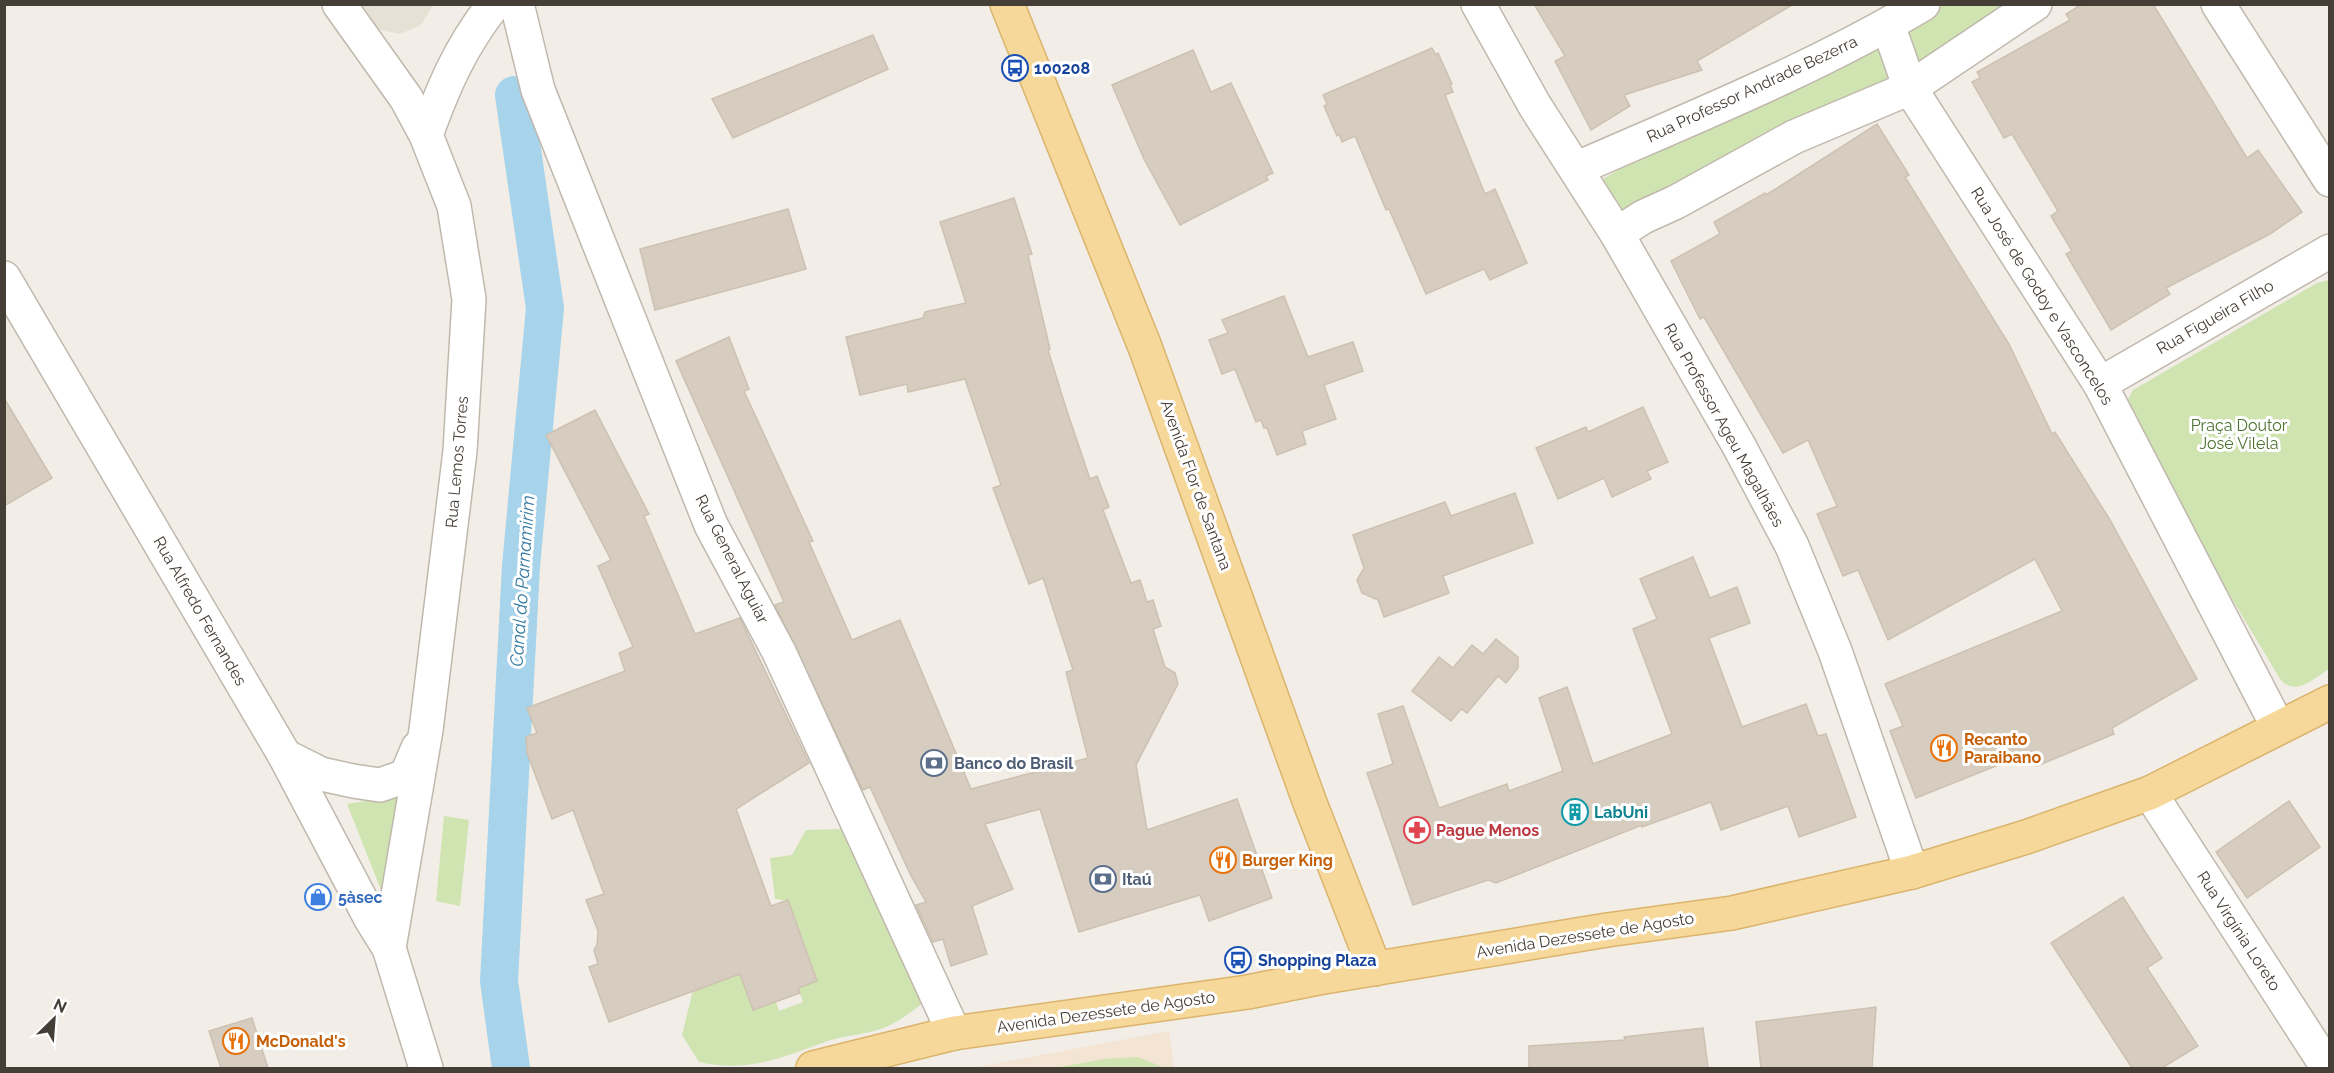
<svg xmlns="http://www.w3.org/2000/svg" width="2334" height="1073" font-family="Raleway,sans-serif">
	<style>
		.residential { fill: #e6e0d5 }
		.commercial { fill: #f3e4d3 }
		.green { fill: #d0e4b2 }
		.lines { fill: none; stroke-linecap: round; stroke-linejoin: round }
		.canal { stroke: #a7d3eb; stroke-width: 38 }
		.building { fill: #d6ccc0; stroke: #cdc1b1; stroke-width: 1.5 }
		.minor-casing { stroke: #c0b8ad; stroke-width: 36 }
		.major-casing { stroke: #dbb46c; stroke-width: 36 }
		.minor { stroke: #fff; stroke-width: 33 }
		.major { stroke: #f7d89b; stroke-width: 33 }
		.labels { text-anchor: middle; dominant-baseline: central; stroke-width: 6; stroke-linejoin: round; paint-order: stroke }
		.transit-label { font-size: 16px; font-weight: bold; fill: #164399; stroke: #fff; text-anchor: start }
		.street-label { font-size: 16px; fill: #453e36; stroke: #fff }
		.park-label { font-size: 16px; fill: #4b722e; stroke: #fff }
		.food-label { font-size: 16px; font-weight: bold; fill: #c56008; stroke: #fff; text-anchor: start }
		.service-label { font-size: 16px; font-weight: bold; fill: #4e5e75; stroke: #fff; text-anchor: start }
		.culture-label { font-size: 16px; font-weight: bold; fill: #0d838f; stroke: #fff; text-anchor: start }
		.health-label { font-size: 16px; font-weight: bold; fill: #be3a42; stroke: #fff; text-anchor: start }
		.shop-label { font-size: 16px; font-weight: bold; fill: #366cbe; stroke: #fff; text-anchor: start }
		.water-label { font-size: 18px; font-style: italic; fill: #357aa1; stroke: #fff }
	</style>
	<rect width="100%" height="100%" fill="#f2eee7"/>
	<!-- residential -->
	<path class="residential" d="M357,5H433L421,25L400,34L377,29Z"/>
	<!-- commercial -->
	<path class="commercial" d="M1169,1031L1174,1068H972Z"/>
	<!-- green -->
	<g class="green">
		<path d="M1923,5H2035L1621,224L1582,191L1763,86Z"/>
		<path d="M2329,280V669C2313,679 2295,697 2280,679L2157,473L2127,401L2133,390L2317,283Z"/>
		<path d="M397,796L385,900L347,804Z"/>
		<path d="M444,816L469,820L460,906L436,901Z"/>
		<path d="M843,829L923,1003C913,1010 903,1019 892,1024C873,1035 846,1034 825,1042C781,1058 747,1073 699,1062L682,1035L694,986L729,945L753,1010L776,1002L779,1011L803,1002L798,988L817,981L788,901L775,899L770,858L792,855L806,830Z"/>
		<path d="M1138,1057L1165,1068H1054L1104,1059Z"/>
	</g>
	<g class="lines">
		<!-- canal -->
		<path class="canal" d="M511,1068L499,981L521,566L545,308L514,95"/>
	</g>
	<!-- building -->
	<g class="building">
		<path d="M1534,4H1794L1697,61L1702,70L1624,95L1630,106L1591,130L1555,61L1565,56Z"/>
		<path d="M2082,4H2153L2247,158L2258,150L2302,212L2270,234L2166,288L2170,294L2111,330L2066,254L2072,251L2051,216L2058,211L2012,134L2004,138L1972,82L1980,78L1977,72L2070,20L2066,14Z"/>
		<path d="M873,35L888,69L733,138L712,99Z"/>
		<path d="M1432,48L1436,55L1438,53L1452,84L1450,85L1453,92L1445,95L1485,194L1495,189L1527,263L1490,280L1484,269L1426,294L1389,209L1386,210L1355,136L1342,142L1339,134L1337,136L1324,106L1327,104L1323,95Z"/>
		<path d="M1193,50L1211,92L1231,83L1273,173L1266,176L1268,180L1180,225L1144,159L1112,85Z"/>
		<path d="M1877,124L1909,175L1905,177L2009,344L2052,434L2055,432L2110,520L2197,679L2112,728L2114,734L2037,766L2031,752L1916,798L1890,731L1903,726L1885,684L2062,611L2035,559L1888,640L1858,570L1843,576L1817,514L1837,506L1808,440L1783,453L1704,317L1700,319L1671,261L1720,234L1714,222L1765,193L1766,195Z"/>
		<path d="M1014,198L1032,254L1028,255L1050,349L1048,350L1066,408L1090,479L1097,476L1109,507L1103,510L1131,583L1140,580L1147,602L1153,600L1161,626L1153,629L1165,667L1175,673L1178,684L1136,765L1147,830L1237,799L1272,898L1209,921L1200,895L1079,932L1040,809L985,824L1013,889L972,906L987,954L951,966L943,939L933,942L916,905L926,902L911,876L870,787L863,790L775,605L784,602L676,361L729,337L749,389L744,391L813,541L809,542L852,640L900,620L971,789L1088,758L1066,672L1073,670L1043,578L1029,584L993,488L1001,485L965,379L908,392L907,384L860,395L846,337L923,318L925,312L966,303L940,222Z"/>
		<path d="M788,209L806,269L655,310L640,249Z"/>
		<path d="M1284,296L1308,357L1353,342L1363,371L1324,385L1336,419L1302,431L1306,444L1277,455L1267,428H1264L1261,420L1256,422L1235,369L1222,374L1209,340L1228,333L1222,320Z"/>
		<path d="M4,398L52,478L4,506Z"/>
		<path d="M1643,407L1668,462L1647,471L1651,479L1612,497L1604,478L1558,499L1536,448L1586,427L1588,432Z"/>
		<path d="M595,410L649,514L644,516L695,634L740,618L809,763L736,809L771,906L788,900L817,981L798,988L800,993L753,1010L740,974L609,1022L589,967L598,964L594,950L597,945L598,931L586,900L604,894L573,810L552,819L527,753L526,737L537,733L527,708L625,671L619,653L633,647L598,566L611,560L546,435Z"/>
		<path d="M1515,493L1533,543L1443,576L1449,593L1384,617L1378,600L1362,593L1357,580L1364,568L1353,535L1445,502L1451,516Z"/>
		<path d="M1693,557L1710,598L1737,587L1750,623L1709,638L1742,727L1806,704L1818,736L1826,734L1856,817L1799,837L1788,806L1721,830L1711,802L1642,827V825L1496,883L1488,880L1413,905L1367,773L1393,764L1378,714L1403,706L1439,808L1507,784L1509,791L1563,771L1539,698L1567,687L1593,764L1672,734L1633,629L1657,619L1640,579Z"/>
		<path d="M1496,639L1518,657V668L1506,683L1498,676L1467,713L1461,709L1451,721L1412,691L1439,657L1453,668L1472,645L1483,654Z"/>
		<path d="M2289,801L2320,847L2247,898L2216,852Z"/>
		<path d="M2123,897L2162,958L2147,968L2198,1046L2162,1068H2132L2051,943Z"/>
		<path d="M1876,1007L1872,1068H1761L1756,1022Z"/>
		<path d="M252,1018L268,1068H221L209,1031Z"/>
		<path d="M1703,1028L1708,1068H1529V1046L1625,1040L1624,1037Z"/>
	</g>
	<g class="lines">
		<defs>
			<g id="minor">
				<path d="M339,4L406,98L426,135L454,206L469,299L460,451L426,730L389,948"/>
				<path d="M517,4L538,90L711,525L779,652L954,1033"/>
				<path d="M1478,4L1535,106L1617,234L1739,446L1792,546L1835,651L1912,872"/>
				<path d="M2218,4L2330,180"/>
				<path d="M1888,25L1910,88L2100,384L2278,727"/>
				<path d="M426,135C444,85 461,46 494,4"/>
				<path d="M1578,168C1694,117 1814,69 1923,4"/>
				<path d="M1617,234L1643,217L1676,202L1794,137L1910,88L2035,4"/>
				<path d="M4,278L285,756L371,919L389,948L426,1068"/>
				<path d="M2100,384L2330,251"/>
				<path d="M285,756L321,774L353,781L380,785L406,776L418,748"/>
				<path d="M2150,793L2328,1068"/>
			</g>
			<g id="major">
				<path d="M1007,4L1145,347L1310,803L1375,969"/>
				<path d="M813,1068L954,1033L1248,992L1318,978L1607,930L1732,913L1912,872L2026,837L2150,793L2330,702"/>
			</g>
		</defs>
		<!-- minor casing -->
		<use href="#minor" class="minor-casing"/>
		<!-- major casing -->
		<use href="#major" class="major-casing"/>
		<!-- minor -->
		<use href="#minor" class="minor"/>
		<!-- major -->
		<use href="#major" class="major"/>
	</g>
	<!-- icons -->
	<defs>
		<symbol id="bus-ring" viewBox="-11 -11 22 22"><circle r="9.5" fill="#fff" stroke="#1a4fb4" stroke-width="1.5"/><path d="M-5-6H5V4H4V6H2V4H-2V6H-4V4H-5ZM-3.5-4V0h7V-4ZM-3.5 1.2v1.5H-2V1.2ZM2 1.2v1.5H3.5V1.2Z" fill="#1a4fb4"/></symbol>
		<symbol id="restaurant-ring" viewBox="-11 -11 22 22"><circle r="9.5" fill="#fff" stroke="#e8710a" stroke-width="1.5"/><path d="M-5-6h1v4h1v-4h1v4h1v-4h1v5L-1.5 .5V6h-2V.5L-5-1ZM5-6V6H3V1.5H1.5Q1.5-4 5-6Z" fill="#e8710a"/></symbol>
		<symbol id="bank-ring" viewBox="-11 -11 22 22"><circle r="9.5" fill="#fff" stroke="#5c6f8a" stroke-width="1.5"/><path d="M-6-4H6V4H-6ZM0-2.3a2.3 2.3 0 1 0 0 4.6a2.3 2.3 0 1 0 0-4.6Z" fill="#5c6f8a"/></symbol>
		<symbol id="building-ring" viewBox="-11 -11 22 22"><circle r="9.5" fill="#fff" stroke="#0f9aa8" stroke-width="1.5"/><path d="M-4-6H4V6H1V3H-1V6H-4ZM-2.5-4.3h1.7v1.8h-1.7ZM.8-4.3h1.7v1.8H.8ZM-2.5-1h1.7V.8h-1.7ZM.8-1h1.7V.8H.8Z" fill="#0f9aa8"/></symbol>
		<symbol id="pharmacy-ring" viewBox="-11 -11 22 22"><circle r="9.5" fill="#fff" stroke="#e0444e" stroke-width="1.5"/><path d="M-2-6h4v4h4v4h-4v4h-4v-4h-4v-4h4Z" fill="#e0444e"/></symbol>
		<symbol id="shop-ring" viewBox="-11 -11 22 22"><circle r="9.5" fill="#fff" stroke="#3f7fe0" stroke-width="1.5"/><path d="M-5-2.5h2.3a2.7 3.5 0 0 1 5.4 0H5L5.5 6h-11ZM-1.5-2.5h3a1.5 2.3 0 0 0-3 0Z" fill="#3f7fe0"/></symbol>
	</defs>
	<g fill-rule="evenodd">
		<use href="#bus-ring" x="1000" y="53" width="30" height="30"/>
		<use href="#restaurant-ring" x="1929" y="733" width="30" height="30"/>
		<use href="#bank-ring" x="919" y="748" width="30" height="30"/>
		<use href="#building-ring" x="1560" y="797" width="30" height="30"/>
		<use href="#pharmacy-ring" x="1402" y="815" width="30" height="30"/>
		<use href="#restaurant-ring" x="1208" y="845" width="30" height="30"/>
		<use href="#bank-ring" x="1088" y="864" width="30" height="30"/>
		<use href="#shop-ring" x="303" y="882" width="30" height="30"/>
		<use href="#bus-ring" x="1223" y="945" width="30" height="30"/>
		<use href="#restaurant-ring" x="221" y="1026" width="30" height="30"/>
	</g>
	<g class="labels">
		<!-- transit labels -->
		<g class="transit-label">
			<text x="1034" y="68">100208</text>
			<text x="1258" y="960">Shopping Plaza</text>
		</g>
		<!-- street labels -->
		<g class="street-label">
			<text transform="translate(1752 89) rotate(-25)">Rua Professor Andrade Bezerra</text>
			<text transform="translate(2042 296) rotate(58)">Rua José de Godoy e Vasconcelos</text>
			<text transform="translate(2215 317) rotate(-30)">Rua Figueira Filho</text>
			<text transform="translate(1724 425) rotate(61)">Rua Professor Ageu Magalhães</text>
			<text transform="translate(457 462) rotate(-85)">Rua Lemos Torres</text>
			<text transform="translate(1196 485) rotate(70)">Avenida Flor de Santana</text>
			<text transform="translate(732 559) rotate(63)">Rua General Aguiar</text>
			<text transform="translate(200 611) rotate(60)">Rua Alfredo Fernandes</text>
			<text transform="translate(2239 931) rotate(57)">Rua Virgínia Loreto</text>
			<text transform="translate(1585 935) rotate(-9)">Avenida Dezessete de Agosto</text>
			<text transform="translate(1106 1012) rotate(-8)">Avenida Dezessete de Agosto</text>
		</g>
		<!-- park labels -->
		<g class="park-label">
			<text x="2239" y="425">Praça Doutor<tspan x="2239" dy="18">José Vilela</tspan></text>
		</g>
		<!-- food labels -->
		<g class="food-label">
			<text x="1964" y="739">Recanto<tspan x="1964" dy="18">Paraibano</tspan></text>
			<text x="1242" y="860">Burger King</text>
			<text x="256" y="1041">McDonald's</text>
		</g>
		<!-- service labels -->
		<g class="service-label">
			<text x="954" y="763">Banco do Brasil</text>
			<text x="1122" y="879">Itaú</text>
		</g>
		<!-- culture labels -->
		<g class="culture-label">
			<text x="1594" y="812">LabUni</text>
		</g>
		<!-- health labels -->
		<g class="health-label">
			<text x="1436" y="830">Pague Menos</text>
		</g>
		<!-- shop labels -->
		<g class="shop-label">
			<text x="338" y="897">5àsec</text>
		</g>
		<!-- water labels -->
		<g class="water-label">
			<text transform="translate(522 581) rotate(-86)">Canal do Parnamirim</text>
		</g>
	</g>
	<!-- border -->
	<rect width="2334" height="1073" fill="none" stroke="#453e36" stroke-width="12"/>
	<!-- north arrow -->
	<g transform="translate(54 1019) rotate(25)" stroke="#ffffff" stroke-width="4.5" paint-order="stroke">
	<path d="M0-4.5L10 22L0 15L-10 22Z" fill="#453e36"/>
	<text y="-9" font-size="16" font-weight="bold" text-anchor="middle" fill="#453e36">N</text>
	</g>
</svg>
